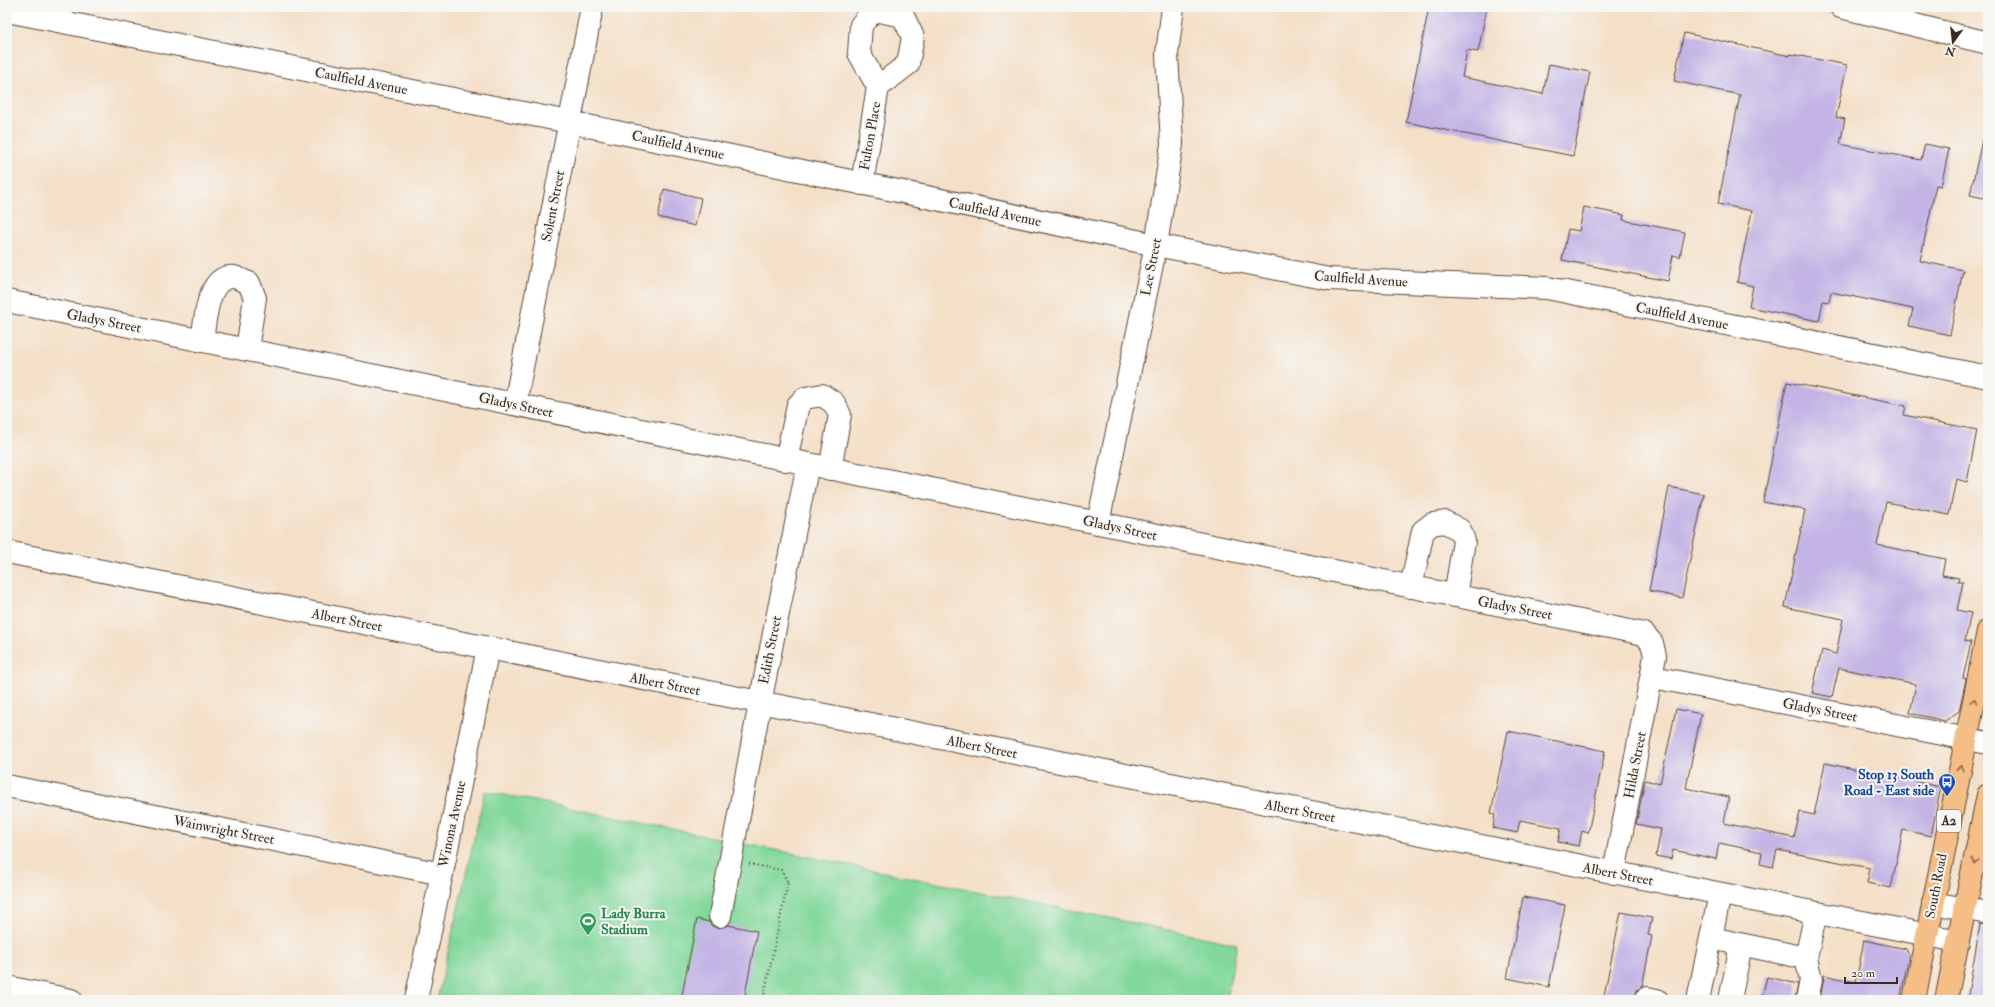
<svg xmlns="http://www.w3.org/2000/svg" width="1995" height="1007" font-family="'IM FELL Double Pica',serif">
	<style>
		.green { fill: #82d89b; stroke: #5e815c }
		.building { fill: #c3b4e5 }
		.lines { fill: none; stroke-linecap: round; stroke-linejoin: round }
		.minor-casing { stroke: #574537; stroke-width: 24 }
		.highway-casing { stroke: #574537; stroke-width: 24 }
		.path { stroke: #574537; stroke-width: 2.5; stroke-dasharray: 1 3; stroke-linecap: butt }
		.minor { stroke: #fff; stroke-width: 22 }
		.highway { stroke: #f6be87; stroke-width: 22 }
		.oneway { stroke: #8f6d4d }
		.labels { text-anchor: middle; dominant-baseline: central; stroke-width: 4; stroke-linejoin: round; paint-order: stroke }
		.shield { fill: #f6f6f2; stroke: #73675e; stroke-width: 1 }
		.shield-label { font-size: 13px; font-weight: bold; fill: #3b2a1e }
		.street-label { font-size: 14px; fill: #3b2a1e; stroke: #f6f6f2 }
		.transit-label { font-size: 14px; font-weight: bold; fill: #164399; stroke: #f6f6f2; text-anchor: end }
		.leisure-label { font-size: 14px; font-weight: bold; fill: #27864d; stroke: #f6f6f2; text-anchor: start }
	</style>
	<rect width="100%" height="100%" fill="#f6f6f2"/>
	<filter id="ink" filterUnits="userSpaceOnUse"><feTurbulence type="fractalNoise" baseFrequency=".025" numOctaves="2"/><feDisplacementMap in="SourceGraphic" scale="8" xChannelSelector="R" yChannelSelector="G"/><feConvolveMatrix kernelMatrix="1 2 1 2 8 2 1 2 1" color-interpolation-filters="sRGB"/></filter>
	<filter id="wash" filterUnits="userSpaceOnUse"><feTurbulence type="fractalNoise" baseFrequency=".012" numOctaves="4" result="noise"/><feDisplacementMap in="SourceGraphic" scale="16" xChannelSelector="R" yChannelSelector="G"/><feGaussianBlur stdDeviation="0.9" result="paint"/><feColorMatrix in="noise" values="0 0 0 0 0 0 0 0 0 0 0 0 0 0 0 0 0 1.4 0 .05"/><feComposite in="paint" operator="in"/></filter>
	<g filter="url(#wash)">
		<rect width="100%" height="100%" fill="#f4dfc7"/>
		<!-- green -->
		<path class="green" d="M485,791L1237,944L1226,1000H437Z"/>
		<g id="blocks">
			<!-- building -->
			<g class="building">
				<path d="M1429,7H1487L1478,52L1467,50L1462,77L1543,94L1549,64L1590,72L1573,156L1406,122Z"/>
				<path d="M1684,33L1790,56V54L1847,65L1836,117L1845,119L1840,144L1921,160L1925,144L1949,149L1941,186L1936,185L1920,261L1963,270L1950,335L1909,326L1913,309L1831,292L1829,302L1823,301L1819,321L1749,307L1753,286L1737,282L1752,211L1718,204L1740,95L1674,81Z"/>
				<path d="M1982,140H1988V199L1970,195Z"/>
				<path d="M664,189L701,198L695,226L658,217Z"/>
				<path d="M1584,207L1624,215L1623,220L1685,232L1680,257L1673,255L1668,281L1562,260L1568,229L1579,231Z"/>
				<path d="M1787,382L1906,406L1904,415L1977,430L1967,482L1956,479L1949,515L1886,502L1877,545L1945,559L1942,575L1959,578L1958,582H1963L1957,610L1971,613L1965,641L1971,642L1963,678L1966,679L1959,711L1945,721L1910,713L1916,684L1839,668L1832,697L1812,693L1822,650L1836,654L1843,619L1785,607L1805,510L1763,502Z"/>
				<path d="M1669,487L1704,494L1682,598L1649,591Z"/>
				<path d="M1676,709L1701,714L1686,788L1729,797L1724,823L1794,838L1800,812L1814,815L1825,763L1941,787L1931,836L1903,830L1891,888L1867,883L1870,868L1777,850L1773,867L1760,864L1762,852L1719,843L1716,859L1673,850L1671,859L1656,856L1661,829L1636,824L1645,780L1660,784Z"/>
				<path d="M1508,731L1605,751L1588,833L1582,831L1579,846L1558,842L1561,828L1520,820L1517,833L1493,828L1495,814L1491,813Z"/>
				<path d="M1523,897L1565,905L1549,987L1507,978Z"/>
				<path d="M1621,912L1652,918L1648,935L1652,936L1642,987L1637,990L1635,1000H1603Z"/>
				<path d="M697,919L709,922L712,926L718,928L728,925L757,931L744,1000H681Z"/>
				<path d="M1980,924L1988,925V1000H1967Z"/>
				<path d="M1864,940L1906,949L1909,955L1900,1000H1820L1824,975L1856,982Z"/>
				<path d="M1767,977L1798,984L1795,1000H1761Z"/>
			</g>
		</g>
	</g>
	<g filter="url(#ink)">
		<use href="#blocks" fill-opacity="0" stroke="#574537" stroke-width="1"/>
		<g class="lines">
			<defs>
				<g id="minor">
					<path d="M1841,7L1988,43"/>
					<path d="M7,11L569,122L1156,245L1329,279L1547,288L1988,377"/>
					<path d="M862,184L878,87L859,53L861,25L874,10L903,16L913,37L908,64L878,87"/>
					<path d="M7,301L1644,634L1652,643L1655,656L1614,873"/>
					<path d="M202,341C205,322 207,274 234,277C239,278 245,282 249,283L255,298L247,349"/>
					<path d="M515,404L592,7"/>
					<path d="M786,460L798,405L805,398L822,395L834,403L840,415L830,469"/>
					<path d="M1098,523L1156,245L1172,144L1167,54L1173,7"/>
					<path d="M7,552L1958,941"/>
					<path d="M1411,587L1423,531L1432,524L1445,522L1460,530L1464,541L1455,596"/>
					<path d="M1653,677L1988,743"/>
					<path d="M7,786L442,874"/>
					<path d="M1933,903L1988,913"/>
					<path d="M720,916L760,703L808,464"/>
					<path d="M1711,938L1806,958L1816,913"/>
					<path d="M1806,958L1811,980L1807,1000"/>
					<path d="M7,987L71,1000"/>
					<path d="M1647,998L1657,1000"/>
					<path d="M416,1000L488,648"/>
					<path d="M1698,1000L1720,894"/>
					<path d="M1730,1000L1741,945"/>
				</g>
				<g id="highway">
					<path d="M1914,1000L1988,631"/>
					<path d="M1946,1000L1988,795"/>
				</g>
			</defs>
			<!-- minor casing -->
			<use href="#minor" class="minor-casing"/>
			<!-- highway casing -->
			<use href="#highway" class="highway-casing"/>
			<!-- path -->
			<path class="path" d="M749,864L781,870L788,882L763,1000"/>
			<!-- minor -->
			<use href="#minor" class="minor"/>
			<!-- highway -->
			<use href="#highway" class="highway"/>
		</g>
		<!-- one-way arrows -->
		<defs><path id="oneway-chevron" d="M-2-3.5L2.5 0L-2 3.5" fill="none" stroke-width="1.6" stroke-linecap="round" stroke-linejoin="round"/></defs>
		<g class="oneway">
			<use href="#oneway-chevron" transform="translate(1974 701) rotate(-78)"/>
			<use href="#oneway-chevron" transform="translate(1960 768) rotate(-79)"/>
			<use href="#oneway-chevron" transform="translate(1975 861) rotate(102)"/>
		</g>
	</g>
	<!-- icons -->
	<defs>
		<symbol id="bus-pin" viewBox="-11 -11 22 30"><path d="M0 17L-7.5 6A9.5 9.5 0 1 1 7.5 6Z" fill="#1a4fb4" stroke="#f6f6f2"/><path d="M-5-6H5V4H4V6H2V4H-2V6H-4V4H-5ZM-3.5-4V0h7V-4ZM-3.5 1.2v1.5H-2V1.2ZM2 1.2v1.5H3.5V1.2Z" fill="#fff"/></symbol>
		<symbol id="stadium-pin" viewBox="-11 -11 22 30"><path d="M0 17L-7.5 6A9.5 9.5 0 1 1 7.5 6Z" fill="#2e9e5b" stroke="#f6f6f2"/><path d="M0-5a6.5 5 0 1 0 0 10a6.5 5 0 1 0 0-10ZM-3.5-1.8h7v3.6h-7Z" fill="#fff"/></symbol>
	</defs>
	<g fill-rule="evenodd">
		<use href="#bus-pin" x="1937" y="772" width="20" height="27"/>
		<use href="#stadium-pin" x="578" y="911" width="20" height="27"/>
	</g>
	<g class="labels">
		<!-- shield labels -->
		<rect class="shield" x="1937" y="810" width="24" height="22" rx="3"/>
		<g class="shield-label">
			<text x="1949" y="821">A2</text>
		</g>
		<!-- street labels -->
		<g class="street-label">
			<text transform="translate(361 81) rotate(11)">Caulfield Avenue</text>
			<text transform="translate(870 136) rotate(-80)">Fulton Place</text>
			<text transform="translate(678 145) rotate(12)">Caulfield Avenue</text>
			<text transform="translate(553 206) rotate(-79)">Solent Street</text>
			<text transform="translate(995 212) rotate(12)">Caulfield Avenue</text>
			<text transform="translate(1151 267) rotate(-79)">Lee Street</text>
			<text transform="translate(1361 279) rotate(4)">Caulfield Avenue</text>
			<text transform="translate(1682 316) rotate(11)">Caulfield Avenue</text>
			<text transform="translate(104 321) rotate(11)">Gladys Street</text>
			<text transform="translate(516 405) rotate(12)">Gladys Street</text>
			<text transform="translate(1120 528) rotate(12)">Gladys Street</text>
			<text transform="translate(1515 608) rotate(11)">Gladys Street</text>
			<text transform="translate(347 620) rotate(11)">Albert Street</text>
			<text transform="translate(770 650) rotate(-79)">Edith Street</text>
			<text transform="translate(665 684) rotate(11)">Albert Street</text>
			<text transform="translate(1820 710) rotate(11)">Gladys Street</text>
			<text transform="translate(982 747) rotate(11)">Albert Street</text>
			<text transform="translate(1635 765) rotate(-79)">Hilda Street</text>
			<text transform="translate(1300 811) rotate(11)">Albert Street</text>
			<text transform="translate(452 824) rotate(-78)">Winona Avenue</text>
			<text transform="translate(224 830) rotate(11)">Wainwright Street</text>
			<text transform="translate(1618 874) rotate(11)">Albert Street</text>
			<text transform="translate(1936 886) rotate(-79)">South Road</text>
		</g>
		<!-- transit labels -->
		<g class="transit-label">
			<text x="1934" y="774">Stop 13 South<tspan x="1934" dy="16">Road - East side</tspan></text>
		</g>
		<!-- leisure labels -->
		<g class="leisure-label">
			<text x="601" y="913">Lady Burra<tspan x="601" dy="16">Stadium</tspan></text>
		</g>
	</g>
	<!-- margin -->
	<rect width="1995" height="1007" fill="none" stroke="#f6f6f2" stroke-width="24"/>
	<!-- north arrow -->
	<g transform="translate(1953 42) rotate(195)" stroke="#f6f6f2" stroke-width="3" paint-order="stroke">
	<path d="M0-3L7 15L0 10L-7 15Z" fill="#3b2a1e"/>
	<text y="-6" font-size="11" font-weight="bold" text-anchor="middle" fill="#3b2a1e">N</text>
	</g>
	<!-- scale -->
	<path d="M1845 977v6h52v-6" fill="none" stroke="#3b2a1e" stroke-width="2"/>
	<text x="1851" y="977" font-size="12" fill="#3b2a1e" stroke="#f6f6f2" stroke-width="3" paint-order="stroke">20 m</text>
</svg>
